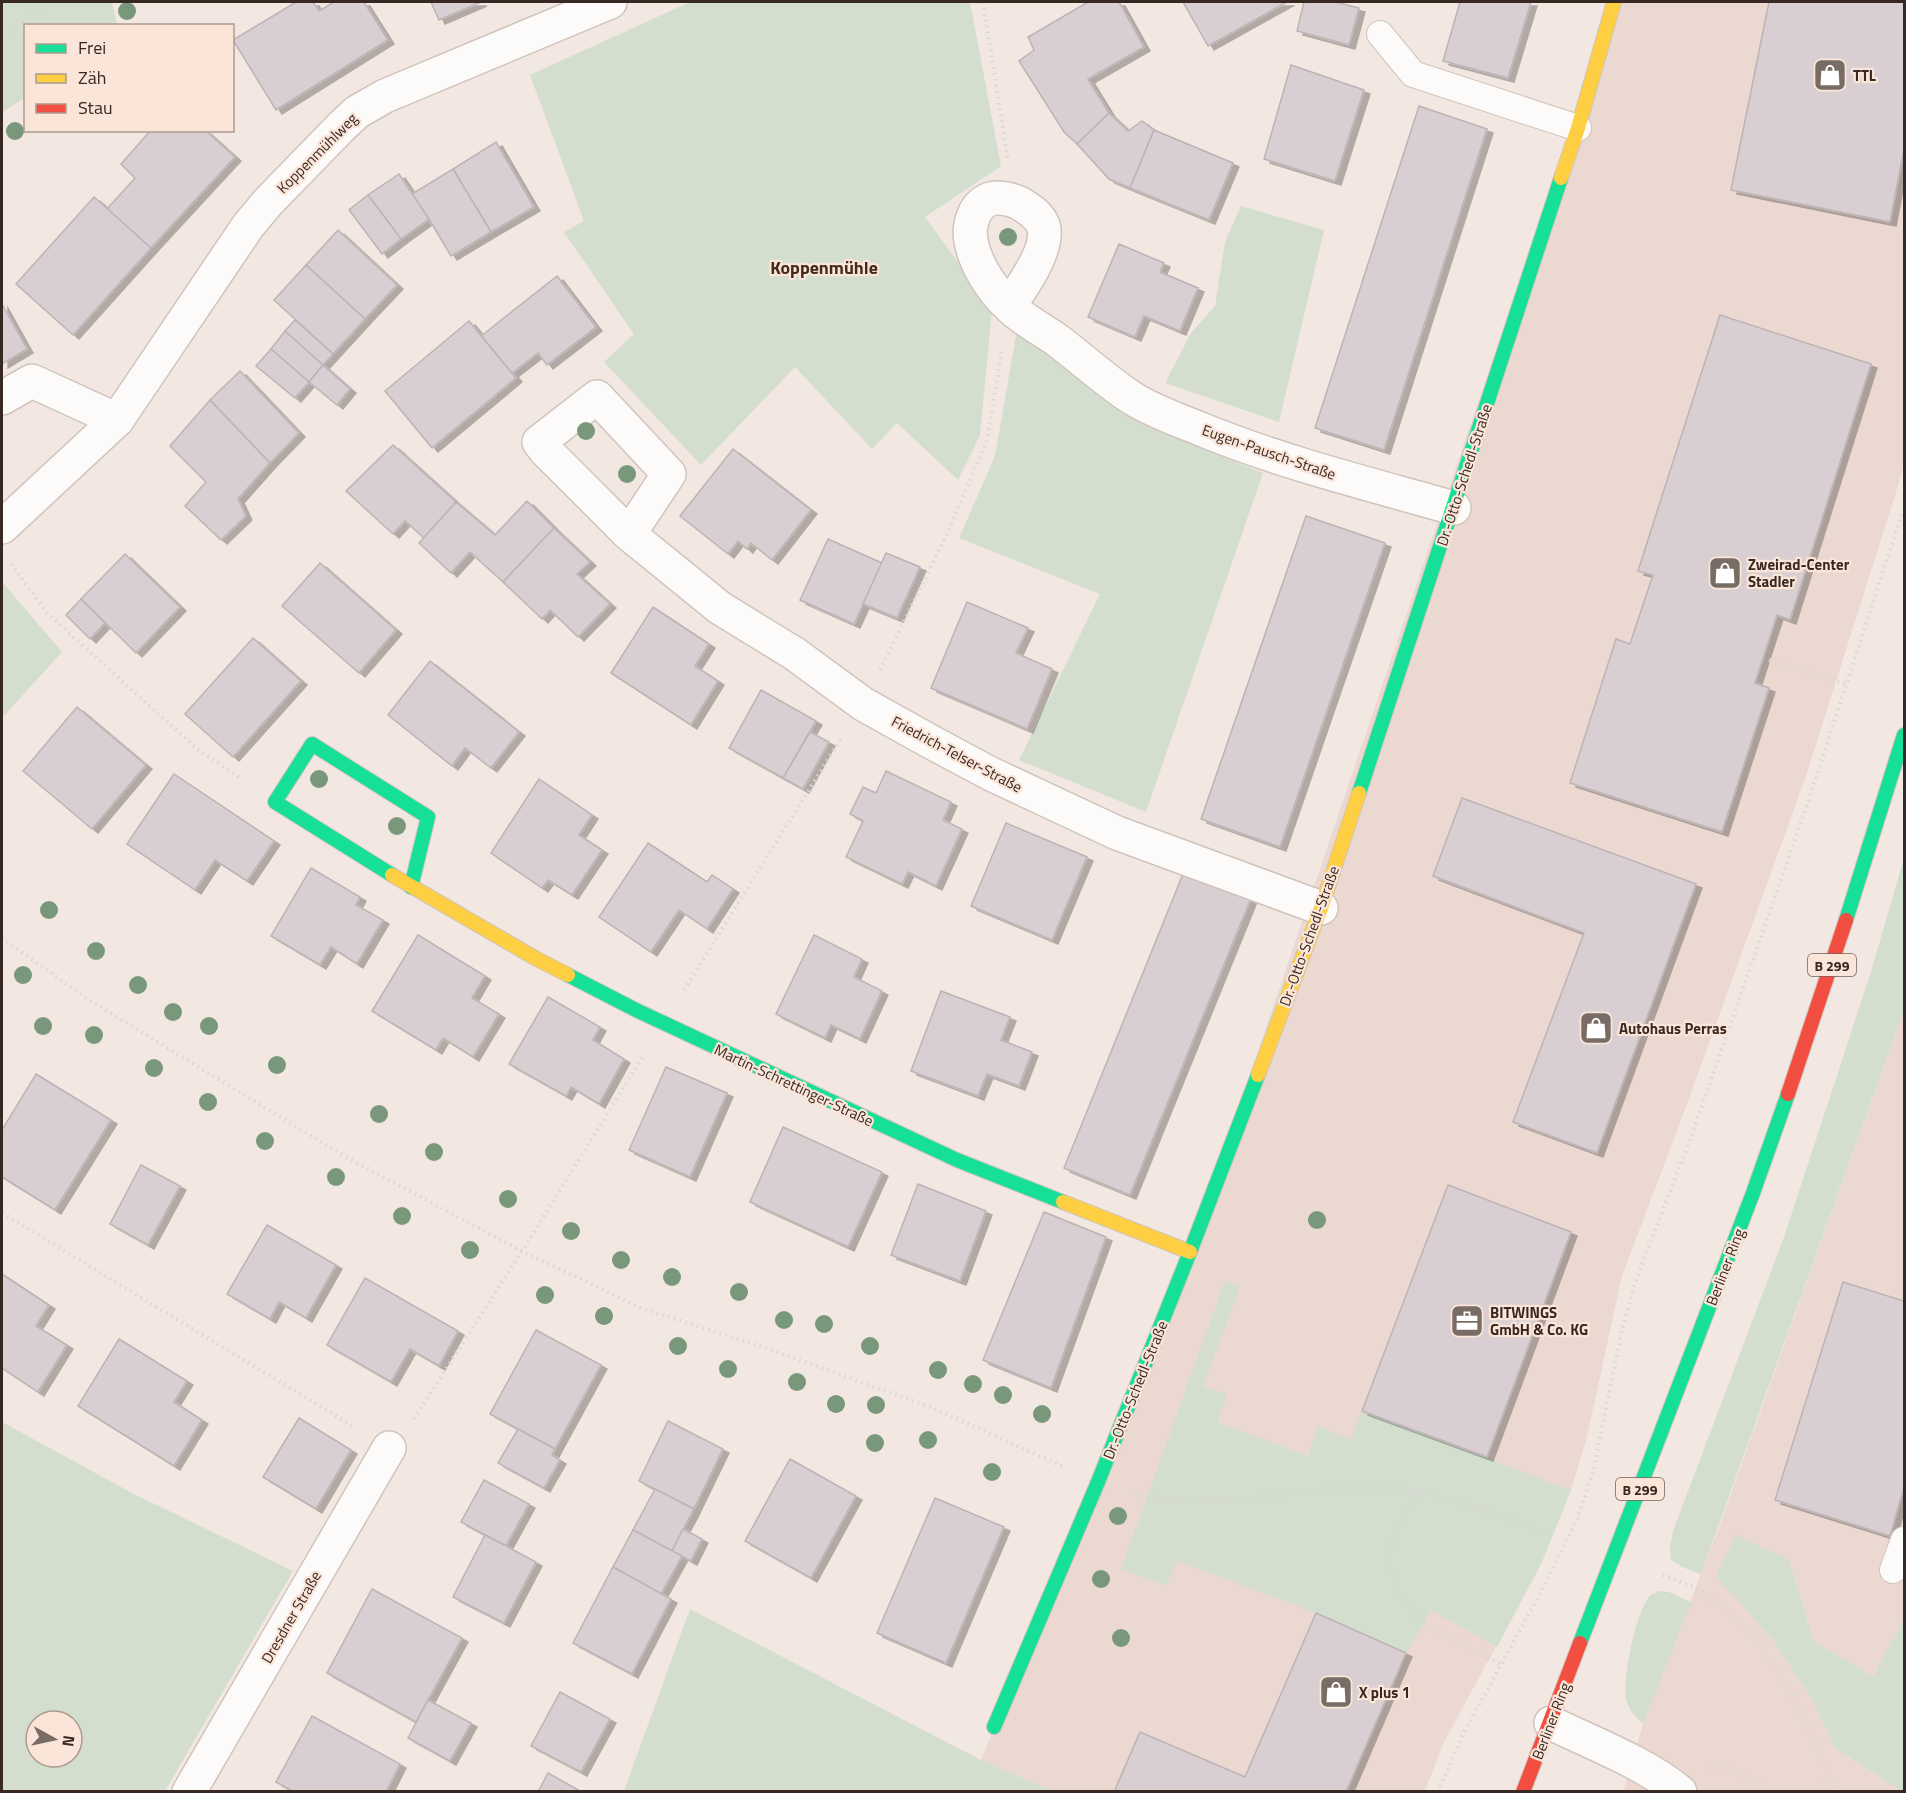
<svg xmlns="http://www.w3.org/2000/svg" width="1906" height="1793" font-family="'Titillium Web',sans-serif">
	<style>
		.commercial { fill: #ebd9d1 }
		.green { fill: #d4dece; fill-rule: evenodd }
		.building { fill: #d9cfd2; stroke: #bdb3b6; stroke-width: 1.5; filter: url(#shadow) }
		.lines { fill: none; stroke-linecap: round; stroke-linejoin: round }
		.lane-casing { stroke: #d0c4be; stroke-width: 28 }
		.street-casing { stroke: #d0c4be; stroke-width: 36 }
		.fast-casing { stroke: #d0c4be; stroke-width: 16 }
		.slow-casing { stroke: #d0c4be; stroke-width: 16 }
		.jam-casing { stroke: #d0c4be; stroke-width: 16 }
		.path { stroke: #dbd7d5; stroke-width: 4; stroke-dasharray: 1.5 4.5; stroke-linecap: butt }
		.lane { stroke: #fdfbfa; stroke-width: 26 }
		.street { stroke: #fdfbfa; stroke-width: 33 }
		.fast { stroke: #16e098; stroke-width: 14 }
		.slow { stroke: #ffcf43; stroke-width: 14 }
		.jam { stroke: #f24e42; stroke-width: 14 }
		.tree { fill: #79987b }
		.labels { text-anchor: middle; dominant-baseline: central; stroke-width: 4.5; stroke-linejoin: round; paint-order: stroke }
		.shield { fill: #fbe5d9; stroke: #726159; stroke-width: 1.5 }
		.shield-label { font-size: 14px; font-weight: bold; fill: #372922 }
		.poi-label { font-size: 15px; font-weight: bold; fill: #372922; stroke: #fbe5d9; text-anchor: start }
		.street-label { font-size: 15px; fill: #372922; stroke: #fbe5d9 }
		.quarter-label { font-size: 18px; font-weight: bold; fill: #45291a; stroke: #fbe5d9 }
	</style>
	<defs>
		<filter id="shadow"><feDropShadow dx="6" dy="4" stdDeviation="0" flood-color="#0004"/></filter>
	</defs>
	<rect width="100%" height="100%" fill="#f3e7e1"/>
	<!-- commercial -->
	<g class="commercial">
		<path d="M1614,2H1904V464L1899,483L1806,776L1683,1115L1622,1276L1586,1441L1571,1490L1541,1564L1444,1742L1425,1791H1053L981,1760L1190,1252Z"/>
		<path d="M1904,1010V1619L1873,1676L1814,1642L1789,1560L1716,1575L1773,1640L1812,1700L1836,1749L1901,1791L1623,1792L1643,1724L1718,1530Z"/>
	</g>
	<!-- green -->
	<g class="green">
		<path d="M2,2H112L117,25L26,26L25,98L2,112Z"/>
		<path d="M690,2H970L1001,166L925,217L992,309L980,435L958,480L897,423L872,449L795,367L701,465L604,362L634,334L564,232L584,221L530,75Z"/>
		<path d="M1241,206L1324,230L1279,422L1165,383L1191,333L1215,306L1225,242Z"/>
		<path d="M1017,330L1120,405L1182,440L1263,473L1146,812L1019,760L1100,594L959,538L995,456Z"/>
		<path d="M2,582L62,652L2,718Z"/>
		<path d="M1904,858V1010L1701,1574L1682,1567L1671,1560L1670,1547L1673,1531L1784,1237L1870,975Z"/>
		<path d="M1225,1281L1240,1286L1203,1386L1227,1394L1217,1422L1308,1456L1318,1426L1351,1440L1362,1411L1571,1490L1541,1564L1497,1647L1431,1610L1406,1653L1316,1613L1177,1561L1166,1586L1121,1569Z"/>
		<path d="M2,1422L132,1493L293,1571L165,1791H2ZM36,1721H72V1757H36Z"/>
		<path d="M1736,1535L1789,1560L1814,1642L1873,1676L1904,1619V1791H1901L1836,1749L1812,1700L1773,1640L1716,1576Z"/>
		<path d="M1659,1591L1669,1592L1691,1602L1643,1724C1636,1717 1630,1712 1627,1702C1621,1684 1636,1608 1651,1595C1652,1594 1658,1592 1659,1591Z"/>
		<path d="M690,1609L981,1760L1053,1791H624Z"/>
	</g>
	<!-- building -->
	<g class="building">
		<path d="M296,2H313L319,11L334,2H364L388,40L276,110L233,40Z"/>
		<path d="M431,2H481L439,20Z"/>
		<path d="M1088,2H1119L1144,47L1088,79L1109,113L1077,144L1064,132L1019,61L1034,50L1028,37Z"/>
		<path d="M1183,2H1287L1208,46Z"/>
		<path d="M1304,2H1335L1359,8L1349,45L1297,31Z"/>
		<path d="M1460,2H1531L1508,78L1443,61Z"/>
		<path d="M1769,2H1904V149L1890,222L1731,190Z"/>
		<path d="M1291,65L1364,90L1335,181L1264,159Z"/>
		<path d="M1419,106L1487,129L1384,450L1315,428Z"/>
		<path d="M1109,113L1128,131L1142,121L1154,130L1130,188L1109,179L1077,144Z"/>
		<path d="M151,130H205L235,157L151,248L107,209L135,178L121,164Z"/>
		<path d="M1154,130L1233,163L1209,220L1130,188Z"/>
		<path d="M496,142L534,207L491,232L453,169Z"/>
		<path d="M453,169L491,232L451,256L429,219L412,194Z"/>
		<path d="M399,174L429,219L401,239L368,195Z"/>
		<path d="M368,195L401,239L382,254L349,210Z"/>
		<path d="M94,197L151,248L73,335L16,284Z"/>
		<path d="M338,230L397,285L365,319L306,265Z"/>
		<path d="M1119,244L1164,263L1160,272L1198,288L1180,331L1144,316L1135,337L1088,317Z"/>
		<path d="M306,265L365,319L333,354L274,300Z"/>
		<path d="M557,276L596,327L547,365L538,353L512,373L481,336Z"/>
		<path d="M2,304L27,349L2,364Z"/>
		<path d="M1720,315L1871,364L1790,620L1777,615L1755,683L1769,688L1722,832L1570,783L1616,639L1630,644L1653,575L1638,571Z"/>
		<path d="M295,320L333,354L323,365L285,331Z"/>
		<path d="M469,321L516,378L432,448L385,391Z"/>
		<path d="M285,331L323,365L309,382L271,349Z"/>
		<path d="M271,349L309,382L295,398L256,366Z"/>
		<path d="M323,365L350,389L337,405L309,382Z"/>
		<path d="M240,371L299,433L270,463L210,400Z"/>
		<path d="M210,400L270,463L238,499L246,516L221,540L185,506L206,482L170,446Z"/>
		<path d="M393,445L456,502L424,538L405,521L393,534L346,491Z"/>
		<path d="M733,449L811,510L772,560L751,543L747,549L738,541L728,554L680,516Z"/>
		<path d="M527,501L554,528L503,582L470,552L451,573L419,543L456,502L495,535Z"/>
		<path d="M1306,516L1385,543L1280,847L1201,819Z"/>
		<path d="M554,528L590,562L577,574L610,604L578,637L550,610L542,619L503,582Z"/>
		<path d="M828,539L882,563L854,624L800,600Z"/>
		<path d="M886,553L920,567L897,618L863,604Z"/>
		<path d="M125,554L180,607L136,653L81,599Z"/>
		<path d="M320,563L396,630L359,673L282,606Z"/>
		<path d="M81,599L105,623L90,639L66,615Z"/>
		<path d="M967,602L1028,628L1016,653L1052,669L1027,729L931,688Z"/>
		<path d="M653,607L709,644L695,666L718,681L691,725L611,673Z"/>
		<path d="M253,638L301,681L233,757L185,714Z"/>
		<path d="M430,661L519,732L491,768L465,748L452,766L388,715Z"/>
		<path d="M761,690L816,721L783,778L729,748Z"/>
		<path d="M77,707L146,765L92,829L23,771Z"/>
		<path d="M810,732L829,742L803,789L783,778Z"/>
		<path d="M886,771L951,802L943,820L962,829L936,886L908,872L902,884L846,857L863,821L850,814L863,787L876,793Z"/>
		<path d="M174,774L274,841L247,881L215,860L195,890L127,844Z"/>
		<path d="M539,779L592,815L579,835L602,850L572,895L548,880L542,888L491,853Z"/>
		<path d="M1462,798L1696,884L1597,1153L1513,1122L1584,933L1433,876Z"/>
		<path d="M1006,823L1087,857L1052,940L971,906Z"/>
		<path d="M648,843L707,882L712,875L733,889L707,929L679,910L651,952L599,917Z"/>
		<path d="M1187,864L1254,891L1130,1195L1064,1168Z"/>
		<path d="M311,868L360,897L356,905L383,920L357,964L331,947L320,965L271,936Z"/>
		<path d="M418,935L485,976L472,998L499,1014L473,1057L443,1038L436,1050L372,1011Z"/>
		<path d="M814,935L862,959L854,977L882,991L860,1039L831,1025L825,1038L776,1014Z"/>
		<path d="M941,991L1010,1017L1001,1040L1032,1052L1019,1086L987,1074L978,1096L911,1071Z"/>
		<path d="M548,997L600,1027L593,1040L624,1059L599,1104L571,1087L566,1096L509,1064Z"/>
		<path d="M666,1067L727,1093L690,1177L629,1150Z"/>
		<path d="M36,1074L111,1120L55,1210L2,1177V1130Z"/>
		<path d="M783,1127L882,1172L848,1247L750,1202Z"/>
		<path d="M141,1165L180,1186L148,1245L110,1224Z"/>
		<path d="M918,1184L986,1211L960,1281L891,1255Z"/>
		<path d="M1448,1185L1571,1232L1487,1457L1362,1411Z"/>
		<path d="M1044,1212L1106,1237L1051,1388L983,1360Z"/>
		<path d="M267,1225L336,1265L306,1318L279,1302L270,1319L227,1294Z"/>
		<path d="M2,1274L49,1305L36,1326L67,1345L38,1392L2,1368Z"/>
		<path d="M365,1278L458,1331L439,1366L410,1349L391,1382L327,1345Z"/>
		<path d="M1843,1282L1904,1301V1487L1890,1536L1775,1500Z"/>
		<path d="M536,1330L601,1365L555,1449L490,1414Z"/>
		<path d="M119,1339L187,1381L174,1402L202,1420L174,1466L78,1406Z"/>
		<path d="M299,1418L351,1450L316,1509L263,1477Z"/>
		<path d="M668,1421L723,1449L694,1509L639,1481Z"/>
		<path d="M518,1429L555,1449L552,1455L560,1460L544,1488L498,1463Z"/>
		<path d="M790,1459L856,1496L811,1578L745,1541Z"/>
		<path d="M484,1480L529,1504L506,1546L461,1522Z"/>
		<path d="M655,1489L694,1509L672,1551L633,1530Z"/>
		<path d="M935,1498L1004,1527L946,1663L877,1633Z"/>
		<path d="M683,1529L702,1539L691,1561L672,1551Z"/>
		<path d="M633,1530L682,1556L661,1594L613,1567Z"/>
		<path d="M485,1535L536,1562L504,1623L453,1597Z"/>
		<path d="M613,1567L671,1599L632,1674L573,1643Z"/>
		<path d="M372,1589L462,1638L416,1722L327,1673Z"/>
		<path d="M1316,1613L1406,1653L1346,1792H1114L1140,1732L1245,1777Z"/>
		<path d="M560,1692L610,1719L581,1772L531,1746Z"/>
		<path d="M428,1700L471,1723L450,1761L408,1738Z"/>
		<path d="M312,1716L400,1764L386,1792H294L276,1782Z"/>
		<path d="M548,1773L582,1792H538Z"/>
	</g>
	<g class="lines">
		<defs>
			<g id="lane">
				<path d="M1380,34L1413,74L1578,128"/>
				<path d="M1893,1570L1904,1540"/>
			</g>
			<g id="street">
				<path d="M1009,306C1021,289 1051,247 1043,225C1039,216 1032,211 1024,206C1016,200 999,196 990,199C974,205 968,225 971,241C975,264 992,290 1009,306C1022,319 1041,329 1057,340C1082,359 1106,381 1132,398C1154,412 1179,420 1203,430C1284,463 1369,484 1454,508"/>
				<path d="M2,398L32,381L117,420"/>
				<path d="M2,527L117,420L248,226L268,202L341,127L357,112L385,96L610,2"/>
				<path d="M629,534L546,451L539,442L597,397L669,474L629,534L720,608L795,654L863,704L933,743L991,774L1117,833L1321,908"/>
				<path d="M1551,1723C1594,1744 1643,1762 1680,1792"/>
				<path d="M189,1792L389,1448"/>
			</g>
			<g id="fast">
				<path d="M1359,793L1561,178"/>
				<path d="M392,875L275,802L312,744L428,817L411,887"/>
				<path d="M1846,920L1904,735"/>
				<path d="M568,975L638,1011L957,1160L1063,1202"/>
				<path d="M1580,1643L1753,1193L1788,1094"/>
				<path d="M994,1727L1098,1482L1190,1252L1258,1075"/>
			</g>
			<g id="slow">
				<path d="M1561,178L1578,128L1614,2"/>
				<path d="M392,875L535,958L568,975"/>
				<path d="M1258,1075L1321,908L1359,793"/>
				<path d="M1063,1202L1190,1252"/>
			</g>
			<g id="jam">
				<path d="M1788,1094L1846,920"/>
				<path d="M1523,1792L1580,1643"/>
			</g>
		</defs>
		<!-- lane casing -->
		<use href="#lane" class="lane-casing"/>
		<!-- street casing -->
		<use href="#street" class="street-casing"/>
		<!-- fast casing -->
		<use href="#fast" class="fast-casing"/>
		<!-- slow casing -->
		<use href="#slow" class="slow-casing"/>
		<!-- jam casing -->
		<use href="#jam" class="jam-casing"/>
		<!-- path -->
		<g class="path">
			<path d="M983,2L1008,161"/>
			<path d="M2,37L52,2"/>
			<path d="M11,564L48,614L196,748L243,780"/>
			<path d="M1769,660L1846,684"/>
			<path d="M880,670L945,538L987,441L1002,349"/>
			<path d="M2,938L86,998L344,1156L522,1251L641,1308L763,1347L933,1408L1062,1466"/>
			<path d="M684,990L842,737"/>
			<path d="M2,1213L356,1428"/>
			<path d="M414,1419L522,1251L644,1055"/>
			<path d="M1419,1491C1413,1501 1404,1511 1399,1522C1383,1554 1389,1590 1416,1615C1437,1635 1474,1650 1500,1664"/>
			<path d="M1134,1493L1154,1498L1224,1502L1344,1487H1386L1419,1491L1459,1502L1556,1537"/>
			<path d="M1663,1575C1678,1581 1696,1587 1709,1596C1772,1641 1799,1711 1830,1778L1840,1792"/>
			<path d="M1710,1768L1729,1767L1775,1792"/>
			<path d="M1438,1792L1464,1732L1539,1596L1577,1519L1593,1472L1621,1334L1635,1283L1692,1134L1806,808L1904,507"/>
			<path d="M1813,1792L1830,1778"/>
		</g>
		<!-- lane -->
		<use href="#lane" class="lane"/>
		<!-- street -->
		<use href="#street" class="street"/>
		<!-- fast -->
		<use href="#fast" class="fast"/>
		<!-- slow -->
		<use href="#slow" class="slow"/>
		<!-- jam -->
		<use href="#jam" class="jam"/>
	</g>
	<!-- trees -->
	<g class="tree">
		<circle cx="127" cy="11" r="9"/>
		<circle cx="15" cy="131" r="9"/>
		<circle cx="1008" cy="237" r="9"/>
		<circle cx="586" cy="431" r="9"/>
		<circle cx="627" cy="474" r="9"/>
		<circle cx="319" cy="779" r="9"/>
		<circle cx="397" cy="826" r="9"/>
		<circle cx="49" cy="910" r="9"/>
		<circle cx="96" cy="951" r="9"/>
		<circle cx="23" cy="975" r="9"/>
		<circle cx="138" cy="985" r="9"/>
		<circle cx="173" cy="1012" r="9"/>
		<circle cx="43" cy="1026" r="9"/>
		<circle cx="209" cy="1026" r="9"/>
		<circle cx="94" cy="1035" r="9"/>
		<circle cx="277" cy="1065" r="9"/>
		<circle cx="154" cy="1068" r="9"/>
		<circle cx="208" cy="1102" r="9"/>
		<circle cx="379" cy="1114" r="9"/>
		<circle cx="265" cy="1141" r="9"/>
		<circle cx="434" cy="1152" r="9"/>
		<circle cx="336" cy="1177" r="9"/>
		<circle cx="508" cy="1199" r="9"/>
		<circle cx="402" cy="1216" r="9"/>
		<circle cx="1317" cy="1220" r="9"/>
		<circle cx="571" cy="1231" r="9"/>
		<circle cx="470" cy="1250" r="9"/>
		<circle cx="621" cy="1260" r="9"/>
		<circle cx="672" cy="1277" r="9"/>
		<circle cx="739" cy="1292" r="9"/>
		<circle cx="545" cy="1295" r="9"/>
		<circle cx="604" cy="1316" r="9"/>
		<circle cx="784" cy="1320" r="9"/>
		<circle cx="824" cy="1324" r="9"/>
		<circle cx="678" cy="1346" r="9"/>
		<circle cx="870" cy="1346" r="9"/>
		<circle cx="728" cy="1369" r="9"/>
		<circle cx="938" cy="1370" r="9"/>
		<circle cx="797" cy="1382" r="9"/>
		<circle cx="973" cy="1384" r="9"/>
		<circle cx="1003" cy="1395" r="9"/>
		<circle cx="836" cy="1404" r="9"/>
		<circle cx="876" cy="1405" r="9"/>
		<circle cx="1042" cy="1414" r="9"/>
		<circle cx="928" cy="1440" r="9"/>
		<circle cx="875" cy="1443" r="9"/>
		<circle cx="992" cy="1472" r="9"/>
		<circle cx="1118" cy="1516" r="9"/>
		<circle cx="1101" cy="1579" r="9"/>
		<circle cx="1121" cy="1638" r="9"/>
	</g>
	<!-- icons -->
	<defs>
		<symbol id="shop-square" viewBox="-11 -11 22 22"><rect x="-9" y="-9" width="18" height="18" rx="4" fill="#796c65" stroke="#fbe5d9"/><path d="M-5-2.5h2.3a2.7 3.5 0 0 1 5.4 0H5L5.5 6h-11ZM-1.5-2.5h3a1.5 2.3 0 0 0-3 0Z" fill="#fff"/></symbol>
		<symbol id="office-square" viewBox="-11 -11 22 22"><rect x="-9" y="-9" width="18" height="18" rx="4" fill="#796c65" stroke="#fbe5d9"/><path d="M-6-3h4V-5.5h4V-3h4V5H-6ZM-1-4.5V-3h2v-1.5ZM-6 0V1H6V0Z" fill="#fff"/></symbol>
	</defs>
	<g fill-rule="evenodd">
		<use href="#shop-square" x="1811" y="56" width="38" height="38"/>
		<use href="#shop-square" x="1706" y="554" width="38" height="38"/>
		<use href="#shop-square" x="1577" y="1009" width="38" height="38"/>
		<use href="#office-square" x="1448" y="1302" width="38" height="38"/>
		<use href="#shop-square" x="1317" y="1673" width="38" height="38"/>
	</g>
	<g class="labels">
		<!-- shield labels -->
		<g class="shield">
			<rect x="1808" y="954" width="48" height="22" rx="4.5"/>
			<rect x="1616" y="1478" width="48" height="22" rx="4.5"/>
		</g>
		<g class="shield-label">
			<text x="1832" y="965">B 299</text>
			<text x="1640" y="1489">B 299</text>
		</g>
		<!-- poi labels -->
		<g class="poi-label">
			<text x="1853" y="75">TTL</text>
			<text x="1748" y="564">Zweirad-Center<tspan x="1748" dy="17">Stadler</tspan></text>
			<text x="1619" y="1028">Autohaus Perras</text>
			<text x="1490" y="1312">BITWINGS<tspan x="1490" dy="17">GmbH &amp; Co. KG</tspan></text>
			<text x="1359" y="1692">X plus 1</text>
		</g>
		<!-- street labels -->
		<g class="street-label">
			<text transform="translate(317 153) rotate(-45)">Koppenmühlweg</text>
			<text transform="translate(1269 452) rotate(19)">Eugen-Pausch-Straße</text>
			<text transform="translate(1464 475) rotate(-72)">Dr.-Otto-Schedl-Straße</text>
			<text transform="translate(957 754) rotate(28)">Friedrich-Telser-Straße</text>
			<text transform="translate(1309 936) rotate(-70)">Dr.-Otto-Schedl-Straße</text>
			<text transform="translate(794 1085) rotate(25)">Martin-Schrettinger-Straße</text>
			<text transform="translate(1725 1267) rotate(-69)">Berliner Ring</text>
			<text transform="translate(1135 1390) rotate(-68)">Dr.-Otto-Schedl-Straße</text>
			<text transform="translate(291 1617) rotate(-60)">Dresdner Straße</text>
			<text transform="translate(1551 1721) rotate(-69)">Berliner Ring</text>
		</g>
		<!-- quarter labels -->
		<g class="quarter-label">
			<text x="824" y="267">Koppenmühle</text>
		</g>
	</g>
	<!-- border -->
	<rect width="1906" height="1793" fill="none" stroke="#372922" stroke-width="6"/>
	<!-- legend -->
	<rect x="24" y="24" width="210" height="108" fill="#fbe5d9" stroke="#ad9a90" stroke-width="1.5"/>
	<rect x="36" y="44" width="30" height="9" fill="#16e098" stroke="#ad9a90" stroke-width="1.5"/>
	<text x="78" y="54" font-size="18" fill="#372922">Frei</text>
	<rect x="36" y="74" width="30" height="9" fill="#ffcf43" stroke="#ad9a90" stroke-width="1.5"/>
	<text x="78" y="84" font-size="18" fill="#372922">Zäh</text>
	<rect x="36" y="104" width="30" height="9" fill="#f24e42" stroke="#ad9a90" stroke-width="1.5"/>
	<text x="78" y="114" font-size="18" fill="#372922">Stau</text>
	<!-- north arrow -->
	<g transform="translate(54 1739) rotate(98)"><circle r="28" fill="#fbe5d9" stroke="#ad9a90" stroke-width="1.5"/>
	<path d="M0-4.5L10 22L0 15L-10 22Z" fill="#796c65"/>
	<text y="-9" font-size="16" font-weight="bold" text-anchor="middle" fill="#372922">N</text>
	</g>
</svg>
